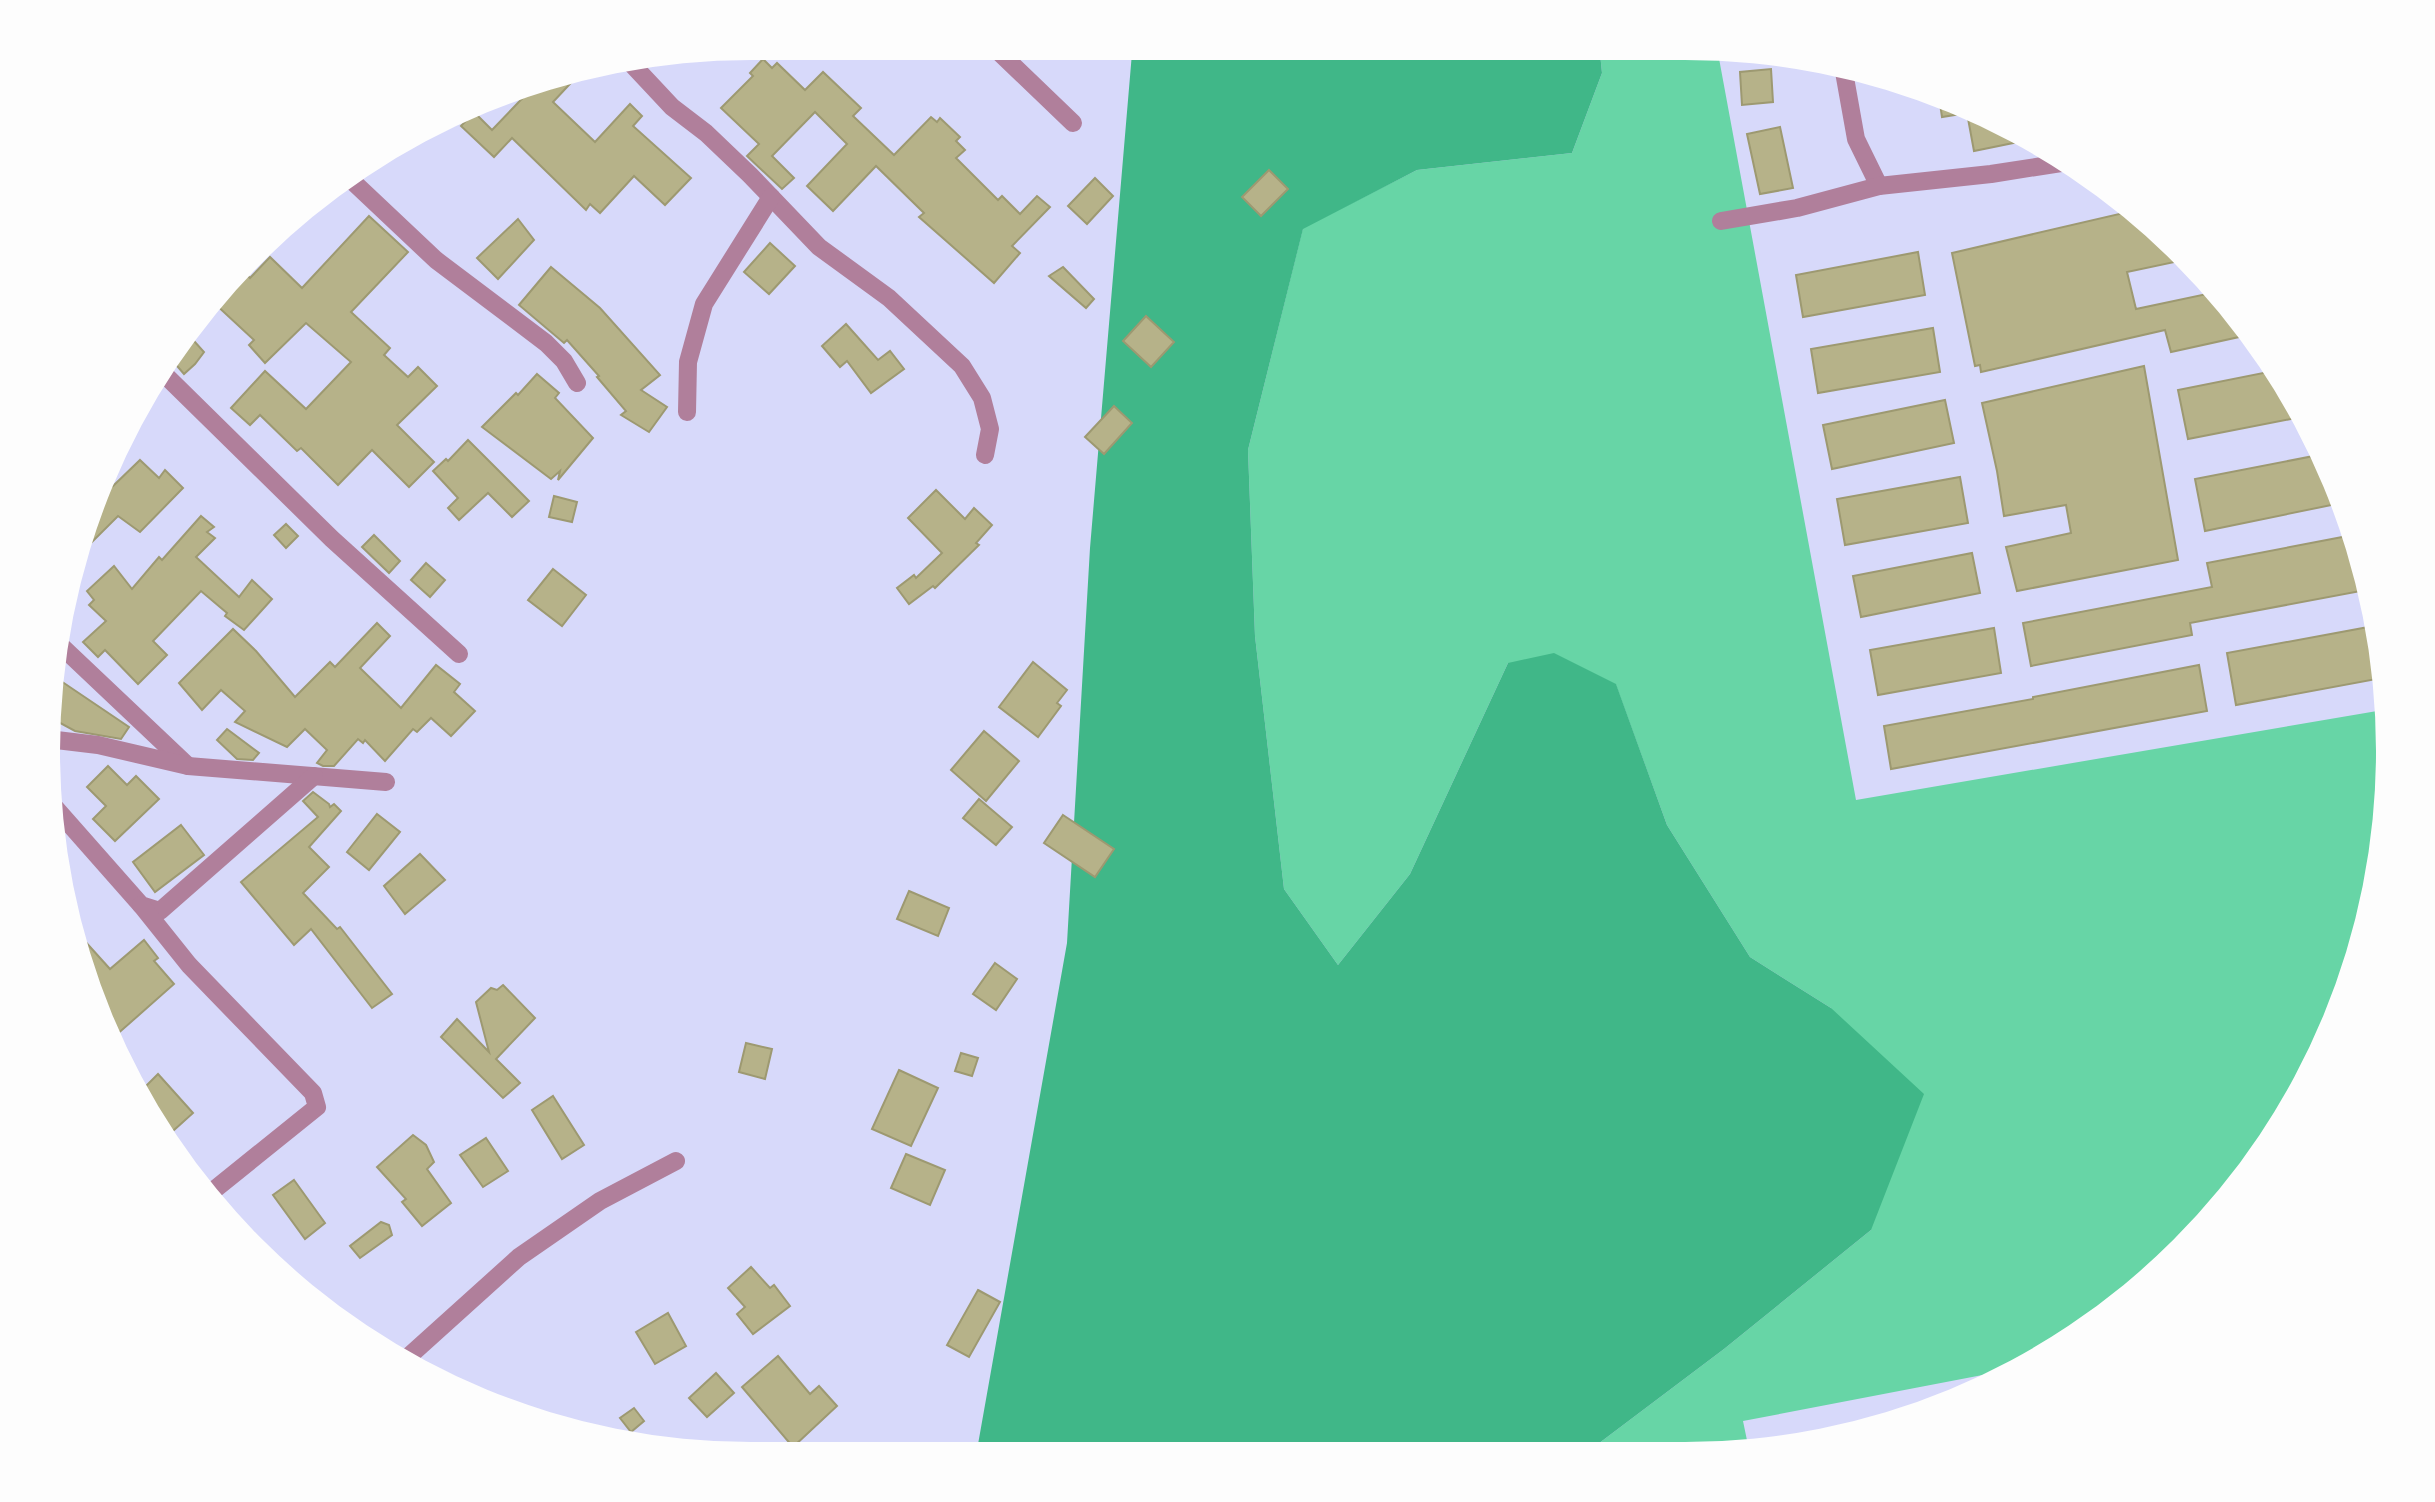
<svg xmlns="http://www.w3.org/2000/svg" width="2435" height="1502" font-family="'Nunito Sans',sans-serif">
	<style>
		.green { fill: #67d5a6 }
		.forest { fill: #40b788 }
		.building { fill: #b6b289; stroke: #9d9971; stroke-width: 2 }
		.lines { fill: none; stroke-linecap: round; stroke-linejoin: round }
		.minor { stroke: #b07f9b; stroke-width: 18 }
	</style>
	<rect width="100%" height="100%" fill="#d7d9fa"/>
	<!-- green -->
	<path class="green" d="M1600,53H1718L1856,800L2383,710L2386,797L2364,933L2315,1062L2243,1179L2148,1280L2036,1361L2019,1368L1743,1421L1749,1450L1730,1453H1586L1724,1349L1871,1230L1831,1008L1750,957L1667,825L1616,685L1508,663L1410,874L1338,965L1284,889L1255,636L1248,450L1303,228L1417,170L1572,153L1602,73Z"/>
	<!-- forest -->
	<path class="forest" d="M1132,53H1600L1602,73L1572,153L1417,170L1303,229L1248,450L1255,636L1284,889L1338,965L1410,874L1508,663L1554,653L1616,684L1667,825L1750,957L1831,1008L1924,1094L1871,1230L1724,1349L1586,1453L977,1450L1067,943L1090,548Z"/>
	<!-- building -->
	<g class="building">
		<path d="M763,59L772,68L777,63L805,90L823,72L861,108L853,116L894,155L931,117L937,122L940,118L960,137L956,141L965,150L956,158L998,200L1002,196L1020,214L1037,196L1050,207L1012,246L1020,253L994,283L919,217L924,213L876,166L833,211L807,186L847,144L815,112L772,156L794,178L782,189L747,156L759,144L721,108L753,76L750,73Z"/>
		<path d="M1771,69L1773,102L1742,105L1740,72Z"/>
		<path d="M582,71L553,102L595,142L630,104L642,116L633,126L691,178L665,205L634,176L600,213L590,204L586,210L512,138L494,157L461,126L474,112L492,130L538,82Z"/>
		<path d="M1939,97L1953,101L2023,141L1974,151L1967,113L1942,117Z"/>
		<path d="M1780,127L1793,188L1760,194L1747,134Z"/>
		<path d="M1269,170L1288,189L1261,216L1242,197Z"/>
		<path d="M1095,178L1113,196L1087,224L1068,206Z"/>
		<path d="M2132,211L2184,260L2127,272L2136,309L2216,292L2248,335L2171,352L2165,330L1981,372L1980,365L1975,366L1952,253Z"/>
		<path d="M369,216L408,252L351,312L390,348L384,355L408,377L418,367L437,386L397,425L434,462L409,487L372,450L338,485L301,448L297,451L260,415L250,425L231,408L265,371L306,409L351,362L306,323L265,363L249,345L254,340L213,302L244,272L250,278L270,257L302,288Z"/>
		<path d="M518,219L534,240L498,279L477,258Z"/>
		<path d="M770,243L795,266L769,294L744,272Z"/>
		<path d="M1918,252L1925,295L1803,317L1796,275Z"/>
		<path d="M551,267L600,308L660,375L641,390L667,407L649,432L621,415L626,411L597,377L599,376L567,340L564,343L519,305Z"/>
		<path d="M1063,267L1094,299L1086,308L1049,276Z"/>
		<path d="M1146,316L1174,342L1151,367L1123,341Z"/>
		<path d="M846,324L878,360L890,351L904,369L871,393L847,361L840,367L822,346Z"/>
		<path d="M1933,328L1940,372L1818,393L1811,349Z"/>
		<path d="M194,341L204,352L195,364L184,374L172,360Z"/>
		<path d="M2144,366L2178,560L2017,591L2006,547L2071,533L2066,505L2004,516L1997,471L1982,403Z"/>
		<path d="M2273,371L2293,399L2301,417L2188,439L2178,390Z"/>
		<path d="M537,374L559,393L555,398L593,438L558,480L560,471L551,479L482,427L516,393L518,395Z"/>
		<path d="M1945,400L1954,443L1832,469L1823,425Z"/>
		<path d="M1114,406L1132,423L1104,454L1085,437Z"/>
		<path d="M468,440L529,501L512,517L488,493L459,520L448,508L458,498L433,471L446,459L448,461Z"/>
		<path d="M2319,455L2341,503L2205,531L2195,479Z"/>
		<path d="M140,460L159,478L165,470L183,488L140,532L118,516L77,557L84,525L104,477L113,486Z"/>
		<path d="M1960,477L1968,523L1845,545L1837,499Z"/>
		<path d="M936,490L965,519L974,508L992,525L976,543L979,545L935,588L933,586L909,604L897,588L914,575L916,578L942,553L908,518Z"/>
		<path d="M554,496L577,502L572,522L549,517Z"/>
		<path d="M201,516L214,527L207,532L215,538L196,557L239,597L252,580L272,599L244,630L225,616L227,613L201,591L153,641L167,655L138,684L105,650L98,657L83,642L106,621L89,605L94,600L87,591L114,566L132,589L159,557L162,560Z"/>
		<path d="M286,524L298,536L286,548L274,535Z"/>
		<path d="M374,535L400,561L389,573L362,547Z"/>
		<path d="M2353,535L2366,590L2190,623L2192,635L2031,666L2023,623L2212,587L2207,563Z"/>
		<path d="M1972,553L1980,593L1861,617L1853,576Z"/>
		<path d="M426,563L445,580L430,597L411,580Z"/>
		<path d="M553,569L586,595L562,626L528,600Z"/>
		<path d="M377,623L390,636L360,668L401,708L436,665L460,684L454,692L475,711L451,736L431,718L417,732L413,729L385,761L365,740L363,743L358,739L334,766H323L317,763L327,750L305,729L287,747L235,722L245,711L221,690L202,710L179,683L233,629L256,651L295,697L330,662L335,667Z"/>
		<path d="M2374,626L2382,659V678L2236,705L2227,653Z"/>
		<path d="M1994,628L2001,673L1878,695L1870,650Z"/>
		<path d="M1033,662L1067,690L1057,703L1061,706L1038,737L999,707Z"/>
		<path d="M2199,665L2207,711L1891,769L1884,726L2033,699V697Z"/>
		<path d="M52,675L129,727L121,739L75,731L49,717Z"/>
		<path d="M227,729L259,753L253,760L237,759L217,740Z"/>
		<path d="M984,731L1019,761L986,801L951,770Z"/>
		<path d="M108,766L127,785L136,776L159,799L115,841L93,819L106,806L87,787Z"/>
		<path d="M313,792L329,804L330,807L334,804L341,811L309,847L329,867L303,893L337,929L340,927L392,994L372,1008L311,929L294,945L241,882L318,817L303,801Z"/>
		<path d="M979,799L1012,827L996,845L963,818Z"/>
		<path d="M377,814L400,832L369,870L347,852Z"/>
		<path d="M1063,815L1114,849L1095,877L1044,843Z"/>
		<path d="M181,825L204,855L155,892L133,862Z"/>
		<path d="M420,854L445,880L405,914L384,886Z"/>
		<path d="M909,891L949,908L938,936L897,919Z"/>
		<path d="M73,928L110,969L144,940L158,958L154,961L174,984L114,1037L84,977Z"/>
		<path d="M995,963L1017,979L996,1010L973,994Z"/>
		<path d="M503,985L535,1018L496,1059L520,1083L503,1098L441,1037L457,1019L489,1052L476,1002L491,988L497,990Z"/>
		<path d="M746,1043L772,1049L765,1079L739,1072Z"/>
		<path d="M961,1053L978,1058L972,1076L955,1071Z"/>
		<path d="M899,1070L938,1088L911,1146L872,1129Z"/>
		<path d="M158,1074L193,1113L164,1139L141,1091Z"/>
		<path d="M553,1096L584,1145L562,1159L532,1110Z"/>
		<path d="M413,1135L426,1145L434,1162L427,1169L451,1203L422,1226L402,1202L406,1199L377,1167Z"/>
		<path d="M486,1138L508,1171L483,1187L460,1155Z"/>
		<path d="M906,1154L945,1170L930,1205L891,1188Z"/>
		<path d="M294,1180L325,1223L305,1239L273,1195Z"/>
		<path d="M381,1222L389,1225L392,1235L360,1258L350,1246Z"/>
		<path d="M751,1267L770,1288L774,1285L790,1306L753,1334L737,1314L745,1307L728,1288Z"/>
		<path d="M978,1290L1000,1302L969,1357L947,1345Z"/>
		<path d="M668,1313L686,1346L655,1364L636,1332Z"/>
		<path d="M778,1356L810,1394L819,1386L837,1406L793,1447L742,1387Z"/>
		<path d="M716,1373L734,1393L707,1417L689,1398Z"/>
		<path d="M634,1408L644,1421L631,1432L620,1418Z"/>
	</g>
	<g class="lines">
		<!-- minor -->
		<g class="minor">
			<path d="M1000,53L1073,123"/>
			<path d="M628,60L672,107L706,133L750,175L819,247L889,298L962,366L982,398L990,429L985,455"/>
			<path d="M1844,72L1856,139L1879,186"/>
			<path d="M348,177L436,260L546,343L564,361L577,383"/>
			<path d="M1721,221L1797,208L1879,186L1991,174L2061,163"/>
			<path d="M162,372L332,539L459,654"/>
			<path d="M687,412L688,362L704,304L771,197"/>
			<path d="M57,642L188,766"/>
			<path d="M48,739L98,745L188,766L386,782"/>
			<path d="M51,803L141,905L160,911L314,776"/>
			<path d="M141,905L189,965L313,1093L317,1107L209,1194"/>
			<path d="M407,1358L519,1257L600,1201L676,1161"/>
		</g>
	</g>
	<!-- crop -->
	<path d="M0 0H2435V1502H0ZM751 60H1685A691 691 0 0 1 2376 751V751A691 691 0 0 1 1685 1442H751A691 691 0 0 1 60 751V751A691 691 0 0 1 751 60Z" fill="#fdfdfd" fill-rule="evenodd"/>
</svg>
